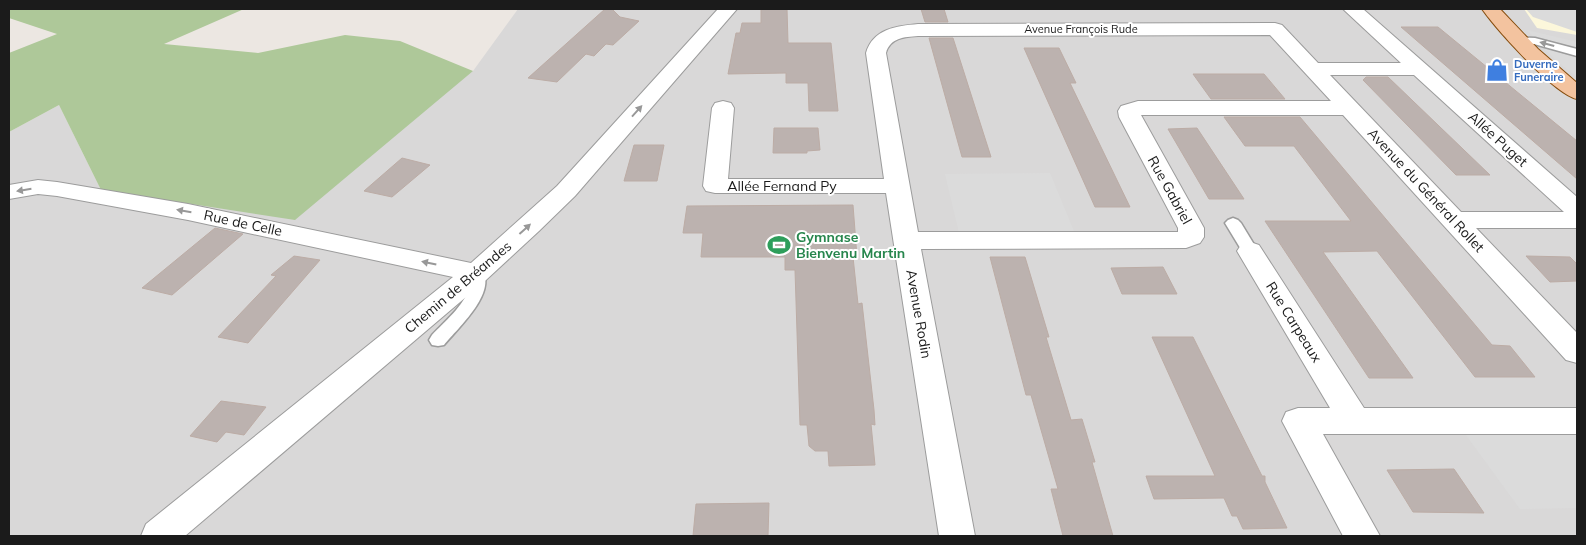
<svg xmlns="http://www.w3.org/2000/svg" width="1586" height="545" font-family="Mulish,sans-serif">
	<style>
		.residential { fill: #d9d8d8 }
		.education { fill: #fcf7db }
		.forest { fill: #aec899 }
		.parking { fill: #dbdbdb }
		.building { fill: #bcb2af; stroke: #bcaca5 }
		.lines { fill: none; stroke-linecap: round; stroke-linejoin: round }
		.service-casing { stroke: #9c9c9c; stroke-width: 3 }
		.minor-casing { stroke: #9c9c9c; stroke-width: 2 }
		.primary-casing { stroke: #864c0c; stroke-width: 2 }
		.service { fill: #fff; fill-rule: evenodd }
		.minor { fill: #fff; fill-rule: evenodd }
		.primary { fill: #f3c39f; fill-rule: evenodd }
		.oneway { fill: #989898 }
		.labels { text-anchor: middle; dominant-baseline: central; stroke-width: 4; stroke-linejoin: round; paint-order: stroke }
		.far-street-label { font-size: 11px; fill: #1b1b1b; stroke: #fff }
		.far-shop-label { font-size: 11px; font-weight: bold; fill: #366cbe; stroke: #fff; text-anchor: start }
		.street-label { font-size: 14px; fill: #1b1b1b; stroke: #fff }
		.leisure-label { font-size: 14px; font-weight: bold; fill: #27864d; stroke: #fff; text-anchor: start }
	</style>
	<rect width="100%" height="100%" fill="#ece7e2"/>
	<!-- residential -->
	<path class="residential" d="M518,9H1577V536H9V132L59,105L101,190L473,71Z"/>
	<!-- education -->
	<path class="education" d="M1524,9H1577V35L1537,28Z"/>
	<!-- forest -->
	<path class="forest" d="M9,9H244L164,44L258,53L345,35L400,41L473,71L295,220L101,190L59,105L9,132V53L57,34L9,18Z"/>
	<!-- parking -->
	<g class="parking">
		<path d="M1526,9H1577V32L1533,17Z"/>
		<path d="M1527,30L1577,42V77L1555,60Z"/>
		<path d="M1050,173L1078,241H961L945,174Z"/>
		<path d="M1577,434V508L1520,509L1466,435Z"/>
	</g>
	<!-- building -->
	<g class="building">
		<path d="M605,9H612L620,17L639,21L613,45L606,44L594,56L586,54L557,82L528,78Z"/>
		<path d="M761,9H787L788,43H831L838,111H809L808,83H786V73L728,74L736,33H740L742,23H761Z"/>
		<path d="M921,9H944L948,22H925Z"/>
		<path d="M1401,27H1438L1577,141V179Z"/>
		<path d="M929,38H953L991,157H962Z"/>
		<path d="M1024,48H1059L1076,83H1070L1130,207H1095Z"/>
		<path d="M1193,74H1264L1285,99H1211Z"/>
		<path d="M1366,77H1388L1490,175H1456L1363,80Z"/>
		<path d="M1224,117H1300L1492,345L1510,346L1535,377H1475L1377,251L1323,252L1413,378H1369L1265,221H1351L1294,146H1245Z"/>
		<path d="M774,128H818L820,150L807,151V153H773Z"/>
		<path d="M1197,128L1244,199H1209L1168,129Z"/>
		<path d="M634,145H664L657,181H624Z"/>
		<path d="M402,158L430,165L392,197L364,191Z"/>
		<path d="M853,205L857,257H853L858,304L862,303L874,410L875,425L871,424L875,465L829,466L828,451H815L809,446L807,425H800L795,270H785V257H701L703,233H683L687,206Z"/>
		<path d="M215,228L243,234L172,295L142,288Z"/>
		<path d="M294,256L320,260L248,343L218,337L276,276L271,275Z"/>
		<path d="M1526,256L1570,257L1577,264V281L1550,282Z"/>
		<path d="M990,257H1025L1049,337H1046L1071,420L1082,419L1095,462H1092L1113,536H1063L1051,489H1058L1031,395H1026Z"/>
		<path d="M1163,267L1177,294H1122L1111,268Z"/>
		<path d="M1152,337H1193L1262,476H1265V482L1287,528L1243,529L1237,516H1232L1224,498L1154,499L1146,476H1215Z"/>
		<path d="M221,401L266,407L244,435L226,432L217,442L190,436Z"/>
		<path d="M1454,469L1484,513L1413,512L1387,470Z"/>
		<path d="M769,503L768,536H693L696,504Z"/>
	</g>
	<g class="lines">
		<defs>
			<g id="service">
				<path d="M1516,37L1535,38L1577,49V56L1534,44L1512,42L1510,40Z"/>
				<path d="M1233,218L1238,220L1241,223L1258,251L1256,255L1250,256L1244,255L1242,251L1225,223L1228,220Z"/>
				<path d="M476,268L482,269C497,293 459,327 444,345L438,346L432,345L429,340L432,335C444,322 464,306 469,288C471,282 466,276 470,269Z"/>
			</g>
			<g id="minor">
				<path d="M718,9H737L575,196L539,231L486,280L185,536H141L146,524L453,277L188,220L57,196L38,194L9,199V185L38,180L57,182L188,204L471,263L557,186Z"/>
				<path d="M1343,9H1363L1577,197V228H1476L1577,333V363L1566,360L1343,115H1141L1204,228V237L1200,243L1186,248L921,249L975,536H939L886,193H715L706,191L703,186L712,108L715,103L723,101L731,103L734,108L728,179H884L866,53C873,29 896,26 918,24L1275,23L1282,25L1318,63H1401ZM1270,35L1331,101H1138L1121,106L1118,111L1119,117L1178,228V232H918L886,53C890,38 904,37 918,36ZM1330,75H1414L1564,212H1461Z"/>
				<path d="M1250,242L1259,245L1364,408H1577V434H1323L1380,536H1343L1282,421L1286,412L1298,408H1330L1237,251L1241,245Z"/>
			</g>
			<path id="primary" d="M1482,9H1500L1538,49L1577,83V99C1554,94 1497,30 1482,9Z"/>
		</defs>
		<!-- service casing -->
		<use href="#service" class="service-casing"/>
		<!-- minor casing -->
		<use href="#minor" class="minor-casing"/>
		<!-- primary casing -->
		<use href="#primary" class="primary-casing"/>
		<!-- service -->
		<use href="#service" class="service"/>
		<!-- minor -->
		<use href="#minor" class="minor"/>
		<!-- primary -->
		<use href="#primary" class="primary"/>
	</g>
	<!-- one-way arrows -->
	<defs><path id="oneway-solid" d="M-6-.8H1V-3.2L6.5 0L1 3.2V.8H-6Z" transform="scale(1.25)"/></defs>
	<g class="oneway">
		<use href="#oneway-solid" transform="translate(1547 44) rotate(-165)"/>
		<use href="#oneway-solid" transform="translate(637 111) rotate(-48)"/>
		<use href="#oneway-solid" transform="translate(24 190) rotate(171)"/>
		<use href="#oneway-solid" transform="translate(184 211) rotate(-170)"/>
		<use href="#oneway-solid" transform="translate(525 229) rotate(-42)"/>
		<use href="#oneway-solid" transform="translate(429 263) rotate(-168)"/>
	</g>
	<!-- icons -->
	<defs>
		<symbol id="shop-bare" viewBox="-9 -9 18 18"><path d="M-5-2.5h2.3a2.7 3.5 0 0 1 5.4 0H5L5.5 6h-11ZM-1.5-2.5h3a1.5 2.3 0 0 0-3 0Z" fill="#3f7fe0" stroke="#fff" stroke-width="2.5" paint-order="stroke"/></symbol>
		<symbol id="stadium-bare" viewBox="-9 -9 18 18"><path d="M0-5a6.5 5 0 1 0 0 10a6.5 5 0 1 0 0-10ZM-3.5-1.8h7v3.6h-7Z" fill="#2e9e5b" stroke="#fff" stroke-width="2.5" paint-order="stroke"/></symbol>
	</defs>
	<g fill-rule="evenodd">
		<use href="#shop-bare" x="1481" y="54" width="32" height="32"/>
		<use href="#stadium-bare" x="763" y="229" width="32" height="32"/>
	</g>
	<g class="labels">
		<!-- far-street labels -->
		<g class="far-street-label">
			<text x="1081" y="29">Avenue François Rude</text>
		</g>
		<!-- far-shop labels -->
		<g class="far-shop-label">
			<text x="1514" y="64">Duverne<tspan x="1514" dy="13">Funeraire</tspan></text>
		</g>
		<!-- street labels -->
		<g class="street-label">
			<text transform="translate(1498 139) rotate(42)">Allée Puget</text>
			<text x="782" y="186">Allée Fernand Py</text>
			<text transform="translate(1170 190) rotate(61)">Rue Gabriel</text>
			<text transform="translate(1426 190) rotate(47)">Avenue du Général Rollet</text>
			<text transform="translate(243 223) rotate(12)">Rue de Celle</text>
			<text transform="translate(458 287) rotate(-40)">Chemin de Bréandes</text>
			<text transform="translate(919 314) rotate(80)">Avenue Rodin</text>
			<text transform="translate(1294 322) rotate(58)">Rue Carpeaux</text>
		</g>
		<!-- leisure labels -->
		<g class="leisure-label">
			<text x="796" y="237">Gymnase<tspan x="796" dy="16">Bienvenu Martin</tspan></text>
		</g>
	</g>
	<!-- border -->
	<rect width="1586" height="545" fill="none" stroke="#1b1b1b" stroke-width="20"/>
</svg>
